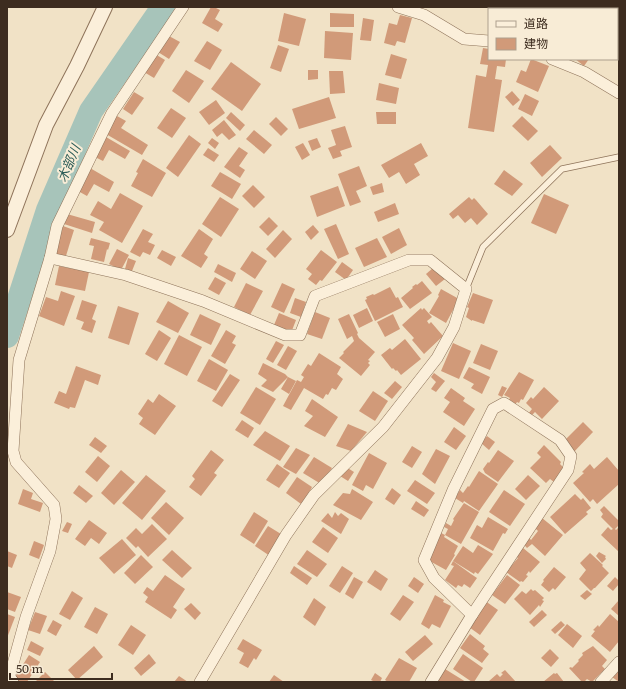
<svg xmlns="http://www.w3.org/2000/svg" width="626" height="689" font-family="Literata,'Noto Sans JP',serif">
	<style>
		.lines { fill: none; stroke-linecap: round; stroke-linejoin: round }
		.river { stroke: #a7c4ba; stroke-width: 24 }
		.building { fill: #d19a79 }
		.service-casing { stroke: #8e735a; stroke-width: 7 }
		.minor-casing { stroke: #8e735a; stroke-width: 12 }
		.tertiary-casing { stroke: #8e735a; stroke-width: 16 }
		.secondary-casing { stroke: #6f543d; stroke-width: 16 }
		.service { stroke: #fbefda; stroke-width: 5.5 }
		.minor { stroke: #fbefda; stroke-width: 11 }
		.tertiary { stroke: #fbefda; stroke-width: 14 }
		.secondary { stroke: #fbefda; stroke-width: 15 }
		.labels { text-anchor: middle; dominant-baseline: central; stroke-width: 4; stroke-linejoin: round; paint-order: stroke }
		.water-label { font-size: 13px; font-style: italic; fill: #2d5d58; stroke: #f8ecd6 }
	</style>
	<rect width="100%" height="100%" fill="#f1e2c6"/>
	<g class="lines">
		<!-- river -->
		<path class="river" d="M7,336L48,210L91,111L163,7"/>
	</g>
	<!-- building -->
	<g class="building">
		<path d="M211,7H214L220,10L215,19L223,24L218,32L202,23Z"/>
		<path d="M591,7H612L610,9H589Z"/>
		<path d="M284,13L306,19L299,46L278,41Z"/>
		<path d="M330,13L354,14V27H330Z"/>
		<path d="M400,15L412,18L405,43L397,41L395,46L384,43L389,23L397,25Z"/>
		<path d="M363,18L374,20L371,41L360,40Z"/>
		<path d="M325,31L353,33L351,60L324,58Z"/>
		<path d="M169,36L180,42L169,59L158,52Z"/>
		<path d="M207,41L222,50L210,70L194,61Z"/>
		<path d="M278,45L289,49L281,72L270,68Z"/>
		<path d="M483,48L489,49V59H506L505,67L497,66L495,79L502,80L494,132L468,128L476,75L486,77L488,65L480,64Z"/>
		<path d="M155,54L165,60L154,78L144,72Z"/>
		<path d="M391,54L407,59L401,79L385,75Z"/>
		<path d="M531,59L549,66L538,92L516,82L521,70L526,72Z"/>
		<path d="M575,59H589L584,66Z"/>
		<path d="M231,62L261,84L242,111L211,89Z"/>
		<path d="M186,70L204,81L189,103L172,91Z"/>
		<path d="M308,70H318V79L308,80Z"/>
		<path d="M329,71H343L345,93L330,94Z"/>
		<path d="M379,83L399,88L396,104L376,100Z"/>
		<path d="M512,91L520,100L513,106L505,97Z"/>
		<path d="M134,92L144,98L132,115L123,109Z"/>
		<path d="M525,94L539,101L532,116L518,109Z"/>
		<path d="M329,97L336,118L299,129L292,109Z"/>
		<path d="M216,100L225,113L209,125L199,112Z"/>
		<path d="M171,108L186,118L172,138L157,128Z"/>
		<path d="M231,112L245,125L240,131L226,118Z"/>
		<path d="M376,112H396V124H377Z"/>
		<path d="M117,116L126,121L121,128L148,145L142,155L106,134Z"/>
		<path d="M522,116L538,131L528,141L512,126Z"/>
		<path d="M276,117L288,129L281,136L269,124Z"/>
		<path d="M224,120L236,135L229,140L222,133L217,137L212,130Z"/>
		<path d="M345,126L352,147L340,151L342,156L333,159L328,148L336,145L331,130Z"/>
		<path d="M254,130L272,145L264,154L246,139Z"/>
		<path d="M189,135L201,144L178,177L166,168Z"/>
		<path d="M106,137L130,151L125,159L109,150L103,161L95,157Z"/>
		<path d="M212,138L219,143L215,149L208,143Z"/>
		<path d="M317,138L321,147L312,151L308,141Z"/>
		<path d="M303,143L310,155L302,160L295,147Z"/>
		<path d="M421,143L428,156L414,164L420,175L406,184L399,172L389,178L381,165Z"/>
		<path d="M550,145L562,158L542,177L530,163Z"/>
		<path d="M239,147L248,153L239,166L245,170L240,178L224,167Z"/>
		<path d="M208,148L219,155L214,162L203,155Z"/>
		<path d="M143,159L166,173L152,197L131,186L138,173L136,172Z"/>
		<path d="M359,166L367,186L356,191L361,202L350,206L338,174Z"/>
		<path d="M90,168L114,182L109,192L94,184L87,196L78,191Z"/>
		<path d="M504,170L523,184L512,196L494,184Z"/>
		<path d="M220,172L241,184L232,199L211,186Z"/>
		<path d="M382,183L384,192L373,195L370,187Z"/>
		<path d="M253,185L265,197L254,208L242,196Z"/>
		<path d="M338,186L345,206L317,217L310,196Z"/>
		<path d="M120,193L143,206L122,243L99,230L104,222L90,215L98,201L111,209Z"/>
		<path d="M544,194L569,205L556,234L531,223Z"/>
		<path d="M220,197L239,209L221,237L202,224Z"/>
		<path d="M469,197L472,200L474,198L476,200L488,214L477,225L471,218L465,223L458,215L453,219L449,214Z"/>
		<path d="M395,203L399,214L378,222L374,212Z"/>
		<path d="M67,214L95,222L92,233L64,224Z"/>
		<path d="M269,217L278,226L268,236L259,227Z"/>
		<path d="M336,224L349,254L338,259L324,229Z"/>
		<path d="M313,225L319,232L311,240L305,232Z"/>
		<path d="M63,226L74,230L65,259L53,255Z"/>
		<path d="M399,228L407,245L391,254L382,237Z"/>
		<path d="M143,229L153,234L148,242L155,245L150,255L143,252L140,257L130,252Z"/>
		<path d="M199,229L213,239L204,254L208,257L201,268L181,256Z"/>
		<path d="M283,230L292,239L275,258L266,249Z"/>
		<path d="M91,238L110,243L108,250L107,249L104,262L91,259L94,246L89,245Z"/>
		<path d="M377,238L387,257L364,267L355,248Z"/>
		<path d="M117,249L129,255L121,270L109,264Z"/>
		<path d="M162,250L176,257L171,266L157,258Z"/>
		<path d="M321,250L337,262L322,281L320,280L316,285L308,279L312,274L306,269Z"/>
		<path d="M252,251L267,261L255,279L240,269Z"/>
		<path d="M128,258L136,261L132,271L125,269Z"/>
		<path d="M342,262L353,270L346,280L335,272Z"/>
		<path d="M218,264L236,273L232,282L214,272Z"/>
		<path d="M59,266L89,272L85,291L55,285Z"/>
		<path d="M433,268L445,279L436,286L426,274Z"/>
		<path d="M215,277L226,283L219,295L208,289Z"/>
		<path d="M422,281L432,293L410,309L401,298L413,288L412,287L416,284L417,285Z"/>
		<path d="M246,283L263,291L250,315L234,307Z"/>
		<path d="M282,283L295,289L284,313L271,307Z"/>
		<path d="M390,287L396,298L398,297L403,307L375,321L365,300L367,299L366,297L373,294L374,295Z"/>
		<path d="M441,289L459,299L446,323L429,313L439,296L438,295Z"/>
		<path d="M61,291L75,296L64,326L39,316L46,297L58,301Z"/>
		<path d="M473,293L493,300L484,324L472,320V321L466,317L469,308L467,307Z"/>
		<path d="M295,298L306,302L301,317L290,313Z"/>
		<path d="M82,300L97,305L92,319L96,321L92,333L81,329L84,322L76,319Z"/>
		<path d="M168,301L189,313L178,333L156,322Z"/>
		<path d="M118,306L139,313L129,345L108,338Z"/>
		<path d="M367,308L373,321L359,328L353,315Z"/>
		<path d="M421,308L422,310L424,308L432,317L427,321L429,324L431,322L443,336L424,354L412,340L414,338L402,325Z"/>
		<path d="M315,312L330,318L322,339L307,334Z"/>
		<path d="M279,313L296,320L291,333L274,325Z"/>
		<path d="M200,314L221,324L211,345L190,335Z"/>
		<path d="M349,314L358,333L357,334L359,338L375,352L368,360L370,361L368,363L370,365L361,376L339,358L344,353L343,352L354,341L352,336L347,339L338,319Z"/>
		<path d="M393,314L400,329L385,337L377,322Z"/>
		<path d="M159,330L171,338L157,361L145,354Z"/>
		<path d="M226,330L236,336L232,343L236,345L225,364L211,356Z"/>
		<path d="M179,335L202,347L187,376L164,364Z"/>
		<path d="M405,339L421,359L401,375L397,370L396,371L393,368L392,369L381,355L390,348L392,350Z"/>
		<path d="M276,341L284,345L273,363L266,359Z"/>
		<path d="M453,343L471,351L459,379L441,371Z"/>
		<path d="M481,344L498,351L490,370L473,363Z"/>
		<path d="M288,346L297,351L286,370L277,365Z"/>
		<path d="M319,353L341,367L337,374L343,379L336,390L332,388L328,395L326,394L323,399L304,388L291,410L283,406L297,380L301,382L304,377L301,375L308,364L311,366Z"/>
		<path d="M209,359L228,370L216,391L197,381Z"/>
		<path d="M263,363L285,374L288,377L296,381L289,394L281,389L288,377L273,392L261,386L267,380L258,374Z"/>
		<path d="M76,366L101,375L98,385L85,380L75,408L70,407L69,409L54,403L59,391L66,394Z"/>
		<path d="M469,367L490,377L482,394L471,388L474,384L463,378Z"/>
		<path d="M519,372L534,380L523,400L521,399L519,403L517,402L515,405L508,401L510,398L504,395Z"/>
		<path d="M434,373L445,381L436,392L431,389L436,382L431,377Z"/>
		<path d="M230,374L240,380L222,407L212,401Z"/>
		<path d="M395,381L402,387L392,399L384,393Z"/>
		<path d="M502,386L507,388L502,397L498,395Z"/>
		<path d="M256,387L276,399L260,425L240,413Z"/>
		<path d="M544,387L559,401L542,419L535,412L530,417L528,414L532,409L526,403L531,397L533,399Z"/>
		<path d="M451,388L465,398L463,401L475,409L464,426L443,412L450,402L444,398Z"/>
		<path d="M373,391L388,401L375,421L359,411Z"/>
		<path d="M159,394L176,406L155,435L139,424L143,418L138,414L148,399L153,403Z"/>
		<path d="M312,399L338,417L325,437L304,426L313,416L305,411Z"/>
		<path d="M242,420L254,428L248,438L235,430Z"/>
		<path d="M583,422L593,432L571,455L560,445Z"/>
		<path d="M348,424L367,432L351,451L336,446Z"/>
		<path d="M454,427L466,436L456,450L444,442Z"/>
		<path d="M265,431L290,446L280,461L253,445Z"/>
		<path d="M487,436L495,442L489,450L481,443Z"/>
		<path d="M95,437L107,446L101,453L89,445Z"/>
		<path d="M544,445L561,462L560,464L566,470L554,482L550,479L546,483L530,468L541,457L537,453Z"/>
		<path d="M412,446L422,452L412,468L402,462Z"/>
		<path d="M296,448L310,455L296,474L283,467Z"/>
		<path d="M436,449L450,456L435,484L422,474Z"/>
		<path d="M211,450L224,460L214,473L217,475L201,496L189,487L195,479L192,476Z"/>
		<path d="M498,450L514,461L498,482L485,473L483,469L488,462L489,463Z"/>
		<path d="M369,453L387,463L373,489L366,485L363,491L352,485Z"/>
		<path d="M98,456L110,466L97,482L85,472Z"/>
		<path d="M314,457L332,468L321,484L303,473Z"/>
		<path d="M607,457L619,471V484L597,504L593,499L590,502L573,483L584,473L582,472L590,464L594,469Z"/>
		<path d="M277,464L290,473L279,488L266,480Z"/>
		<path d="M346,467L354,472L348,481L340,476Z"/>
		<path d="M121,470L135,482L114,505L101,493Z"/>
		<path d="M479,471L498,484L479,511L464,501L463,503L455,498L460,490L463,493L468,486L469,487Z"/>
		<path d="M146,475L166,491L142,520L122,503Z"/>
		<path d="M528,475L540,486L526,500L515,489Z"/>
		<path d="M297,477L312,487L308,495L301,504L286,493Z"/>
		<path d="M415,480L435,493L427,504L407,491Z"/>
		<path d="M79,485L93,496L86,503L73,493Z"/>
		<path d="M392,488L401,495L394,505L385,499Z"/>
		<path d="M23,489L33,493L31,499L43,503L40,512L18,504Z"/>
		<path d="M352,489L373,502L361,520L333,505L343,493L350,494Z"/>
		<path d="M504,490L525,504L510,526L489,512Z"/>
		<path d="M575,494L581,500L583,498L591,508L586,512L588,514L565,534L550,517Z"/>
		<path d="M416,501L429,510L424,517L411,509Z"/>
		<path d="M166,502L184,518L169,535L151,518Z"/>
		<path d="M464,503L479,512L461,544L445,535L448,529L444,527L446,523L451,526L454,520L453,519Z"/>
		<path d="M604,506L619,521V525L615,529L616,530L619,527V552L601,535L608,527L611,530L613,529L601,517L603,514L600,510Z"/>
		<path d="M254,512L268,521L254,544L240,535Z"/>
		<path d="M335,512L338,516L341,513L349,519L341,534L321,521L328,513L332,518Z"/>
		<path d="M488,517L508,529L505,534L503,533L493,551L470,538L477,525L482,528Z"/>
		<path d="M542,518L563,535L545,556L532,544L527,548L518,538L524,532L531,540L538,531L534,527Z"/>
		<path d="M89,520L107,533L99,544L91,538L85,546L75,539Z"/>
		<path d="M67,522L72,524L68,533L62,531Z"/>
		<path d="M152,524L167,539L148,557L138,546L136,548L126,538L136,528L142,534Z"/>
		<path d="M268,526L281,534L270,556L255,546Z"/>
		<path d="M323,527L338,538L328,553L312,542Z"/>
		<path d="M441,533L445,535L444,537L458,546L454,554L455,555L446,570L426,559Z"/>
		<path d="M122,539L136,555L114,574L99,558Z"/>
		<path d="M34,541L44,545L39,559L29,555Z"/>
		<path d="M517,543L540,562L530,573L529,571L526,575L528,576L523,582L521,581L520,582L506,572L518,558L510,552Z"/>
		<path d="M478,545L493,554L478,574L475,572L474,574L453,561L463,546L473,553Z"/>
		<path d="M172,550L192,568L182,578L162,560Z"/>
		<path d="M307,550L327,564L317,577L297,564Z"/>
		<path d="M7,551L17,555L12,568L7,566Z"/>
		<path d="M599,552L606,556L605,557L606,559L602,563L596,556Z"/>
		<path d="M590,553L603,565L602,566L609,573L595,588H594L591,591L579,579L586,570L580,563Z"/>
		<path d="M141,555L153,567L135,584L124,573Z"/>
		<path d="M453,561L471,574L465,583L471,574L477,578L470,588L464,584L462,587L458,585L456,588L445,580L454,566L451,565Z"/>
		<path d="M294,566L312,578L307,585L290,573Z"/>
		<path d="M342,566L353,573L340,593L329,586Z"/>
		<path d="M554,567L566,577L555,590L553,588L549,592L541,585L544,581L543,580Z"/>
		<path d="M375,570L388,579L381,591L367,582Z"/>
		<path d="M165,575L185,589L173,607L177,610L171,619L145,602L148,597L143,593L147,587L153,591Z"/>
		<path d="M507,575L520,585L505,604L492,595Z"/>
		<path d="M354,577L363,582L353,599L345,594Z"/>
		<path d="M414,577L424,584L418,593L408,586Z"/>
		<path d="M615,577L619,581V584L613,591L607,586Z"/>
		<path d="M531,589L533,591L535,590L544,598L542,600L544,601L540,607L539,605L530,615L514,599L522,591L526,594Z"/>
		<path d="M587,590L592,594L585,600L580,596Z"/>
		<path d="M72,591L83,598L70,620L59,614Z"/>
		<path d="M7,592L21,597L15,612L7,609Z"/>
		<path d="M403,595L414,602L400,621L390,614Z"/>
		<path d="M435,595L444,600L443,602L451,606L440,628L432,624L429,629L421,624Z"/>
		<path d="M314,598L326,607L315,626L303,617Z"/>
		<path d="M481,598L498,610L480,635L462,622Z"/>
		<path d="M619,600V616L611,609Z"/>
		<path d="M191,603L201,613L195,620L184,609Z"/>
		<path d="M95,607L108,614L97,634L84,627Z"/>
		<path d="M542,610L547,615L534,627L529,622Z"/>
		<path d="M35,612L47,616L40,634L28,630Z"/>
		<path d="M7,614L15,617L7,638Z"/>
		<path d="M610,614L619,622V641L610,652L591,636L595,631L593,630L598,625L599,627Z"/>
		<path d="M53,620L62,625L56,636L47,631Z"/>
		<path d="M561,621L565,625L555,634L551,630Z"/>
		<path d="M567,624L582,636L573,648L558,635Z"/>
		<path d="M131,625L146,635L133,655L118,645Z"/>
		<path d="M470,634L485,646L483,649L489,654L482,663L460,648Z"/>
		<path d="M425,635L433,644L413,661L405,652Z"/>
		<path d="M243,639L262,650L256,660L254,658L248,668L239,663L244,653L237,649Z"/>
		<path d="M31,641L44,648L40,656L27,650Z"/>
		<path d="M94,646L103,657L77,680L68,670Z"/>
		<path d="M593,646L607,660L602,666L605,669L592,682L587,679L584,682H582L569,668L571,667L572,668L579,661L578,660L583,655L582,653Z"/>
		<path d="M550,649L559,658L551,667L541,658Z"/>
		<path d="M149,654L156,663L141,676L134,668Z"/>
		<path d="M463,654L483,668L474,682H472L453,669Z"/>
		<path d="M29,655L40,662L27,682H20L14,679Z"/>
		<path d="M399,658L417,668L409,682H388L385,680Z"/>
		<path d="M445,669L466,682H437Z"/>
		<path d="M505,670L516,682H490L489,681L497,674L500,677L503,674L501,673Z"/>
		<path d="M617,670L619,672V682L612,677Z"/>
		<path d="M45,672L55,682H35Z"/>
		<path d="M375,673L382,678L380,682H375L371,680Z"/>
		<path d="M554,673L555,674L557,673L564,682H543Z"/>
		<path d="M274,675L284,682H269Z"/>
		<path d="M179,676L188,682H174Z"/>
	</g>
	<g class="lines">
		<defs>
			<path id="service" d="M466,289L483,247L562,169L619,157"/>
			<g id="minor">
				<path d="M398,7L424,15L464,39L489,41"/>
				<path d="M552,59L584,72L619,93"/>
				<path d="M50,258L126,275L203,301L285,335H300L315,296L409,260H430L466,289L454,327L437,358L383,427L314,495L286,535L200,682"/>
				<path d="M504,403L560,440L571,456L568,470L472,615L434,578L424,560L453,490L493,409Z"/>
				<path d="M8,682L26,617L50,551L56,519L54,505L16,462L13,451L19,360L50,258L57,226L112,113L183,7"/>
				<path d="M431,682L472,615"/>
				<path d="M601,682L619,662"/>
			</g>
			<path id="tertiary" d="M7,230L46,125L77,66L105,7"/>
			<path id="secondary" d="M7,677L11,682"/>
		</defs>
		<!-- service casing -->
		<use href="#service" class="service-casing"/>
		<!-- minor casing -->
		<use href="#minor" class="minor-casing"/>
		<!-- tertiary casing -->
		<use href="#tertiary" class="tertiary-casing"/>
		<!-- secondary casing -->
		<use href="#secondary" class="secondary-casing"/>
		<!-- service -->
		<use href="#service" class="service"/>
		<!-- minor -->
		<use href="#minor" class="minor"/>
		<!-- tertiary -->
		<use href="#tertiary" class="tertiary"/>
		<!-- secondary -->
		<use href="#secondary" class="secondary"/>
	</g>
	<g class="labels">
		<!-- water labels -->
		<g class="water-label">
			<text transform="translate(68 163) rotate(-67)">木部川</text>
		</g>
	</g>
	<!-- border -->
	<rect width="626" height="689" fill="none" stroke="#3d2c1f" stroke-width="16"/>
	<!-- legend -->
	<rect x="488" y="8" width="130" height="52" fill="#f8ecd6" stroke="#ad9f8d"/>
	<rect x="496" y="21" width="20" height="6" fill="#fbefda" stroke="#ad9f8d"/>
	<text x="524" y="28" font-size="12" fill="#3d2c1f">道路</text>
	<rect x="496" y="38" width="20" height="12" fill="#d19a79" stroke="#ad9f8d"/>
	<text x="524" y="48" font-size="12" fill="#3d2c1f">建物</text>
	<!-- scale -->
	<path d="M10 673v6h102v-6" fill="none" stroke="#3d2c1f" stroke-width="2"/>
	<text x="16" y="673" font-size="12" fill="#3d2c1f" stroke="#f8ecd6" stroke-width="3" paint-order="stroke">50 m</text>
</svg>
